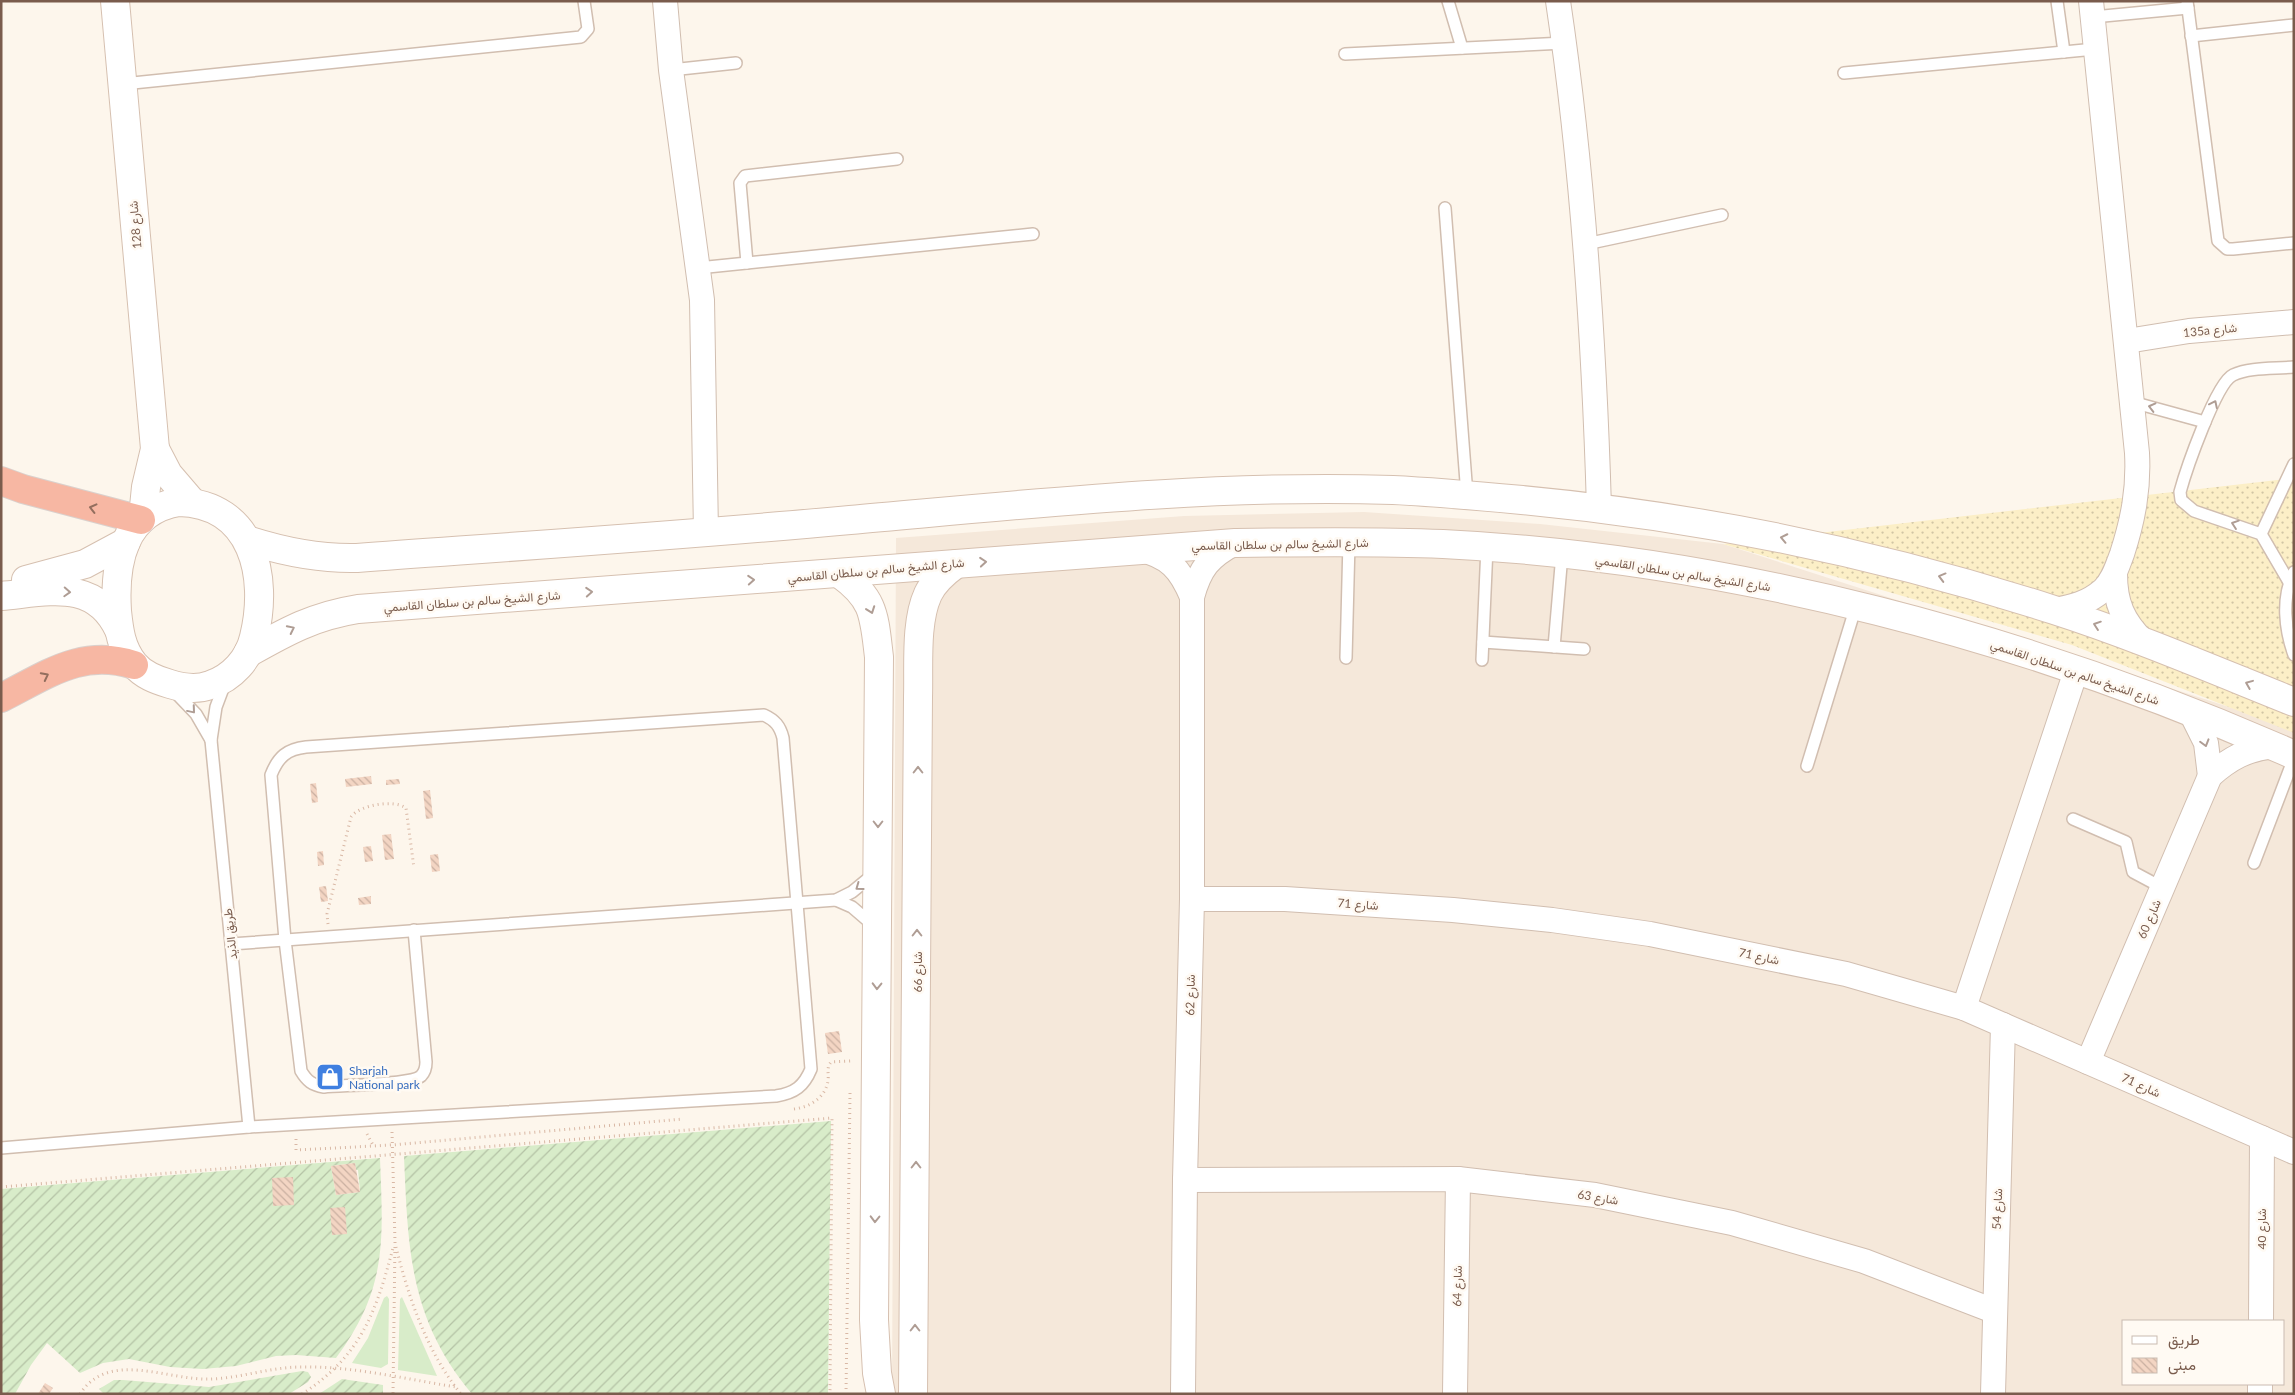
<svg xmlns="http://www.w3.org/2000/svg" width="2295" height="1395" font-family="Lato,Vazirmatn,sans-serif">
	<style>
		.residential { fill: #f5e8da; fill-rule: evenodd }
		.grass { fill: #d8ecc9 }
		.sand { fill: url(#sand-dots) }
		.garden { fill: url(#garden-furrows); fill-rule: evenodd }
		.building { fill: url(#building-back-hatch) }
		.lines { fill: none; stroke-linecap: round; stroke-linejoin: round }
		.lane-casing { stroke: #d1beb0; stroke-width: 14 }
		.street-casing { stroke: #d1beb0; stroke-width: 26 }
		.secondary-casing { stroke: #d6c0b0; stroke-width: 30 }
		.highway-casing { stroke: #dad1cd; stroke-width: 30 }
		.path { stroke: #d9b8a5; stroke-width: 3; stroke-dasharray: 1 4; stroke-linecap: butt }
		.lane { stroke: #fff; stroke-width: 11 }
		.street { stroke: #fff; stroke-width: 24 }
		.secondary { stroke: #fff; stroke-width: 28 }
		.highway { stroke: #f7b7a3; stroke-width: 28 }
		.oneway { stroke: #af9d94 }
		.oneway2 { stroke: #936e5e }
		.labels { text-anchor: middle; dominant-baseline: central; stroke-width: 5; stroke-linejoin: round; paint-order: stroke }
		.street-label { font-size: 12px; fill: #7a5c4d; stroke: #fffaf3 }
		.shop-label { font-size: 12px; fill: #366cbe; stroke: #fffaf3; text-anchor: start }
	</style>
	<defs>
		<pattern id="sand-dots" width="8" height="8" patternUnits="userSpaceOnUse" patternTransform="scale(1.25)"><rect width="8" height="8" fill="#fcefc7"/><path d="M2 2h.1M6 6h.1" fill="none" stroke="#d1c5a4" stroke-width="1.8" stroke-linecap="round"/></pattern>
		<pattern id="garden-furrows" width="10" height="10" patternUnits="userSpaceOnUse" patternTransform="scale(1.25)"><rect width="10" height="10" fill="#d8ecc9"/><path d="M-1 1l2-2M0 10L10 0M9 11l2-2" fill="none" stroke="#b4c2a5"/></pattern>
		<pattern id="building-back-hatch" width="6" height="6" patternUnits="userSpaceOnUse" patternTransform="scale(1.25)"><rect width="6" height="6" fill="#f3d5c3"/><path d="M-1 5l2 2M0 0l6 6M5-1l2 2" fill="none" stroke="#cab0a1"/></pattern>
	</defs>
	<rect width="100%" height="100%" fill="#fdf6ec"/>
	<!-- residential -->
	<path class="residential" d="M1364,512L1540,524L1723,544L2294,728V1394H892L896,538L1184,516ZM2124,1321H2284V1384H2124Z"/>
	<!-- grass -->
	<g class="grass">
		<path d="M387,1296L389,1299L388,1364L381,1368L352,1363L368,1338L384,1298Z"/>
		<path d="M402,1297L437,1376L398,1370L400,1299Z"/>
	</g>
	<!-- sand -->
	<path class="sand" d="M2294,478V733L2072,645L1723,544Z"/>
	<!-- garden -->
	<g class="garden">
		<path d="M831,1121L828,1394H472C409,1319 408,1248 404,1156Z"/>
		<path d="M380,1158C383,1240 388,1288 336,1358L296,1355L276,1356L236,1366L203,1369L170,1367L129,1359L103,1363L80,1373L47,1343L31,1365L15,1394H1V1189ZM355,1163L356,1170H358L360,1192L336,1195L331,1166Z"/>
		<path d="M302,1371L308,1372L311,1377L308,1382L289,1394H104L99,1389L114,1380H123L209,1387Z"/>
		<path d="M342,1379L383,1385V1394H319Z"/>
	</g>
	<!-- building -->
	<g class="building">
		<path d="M371,776L372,784L346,787L345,779Z"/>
		<path d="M399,779L400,784L386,785V780Z"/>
		<path d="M316,783L318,802L312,803L310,784Z"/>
		<path d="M430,790L433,818L426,819L423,791Z"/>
		<path d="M391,834L394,859L385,860L382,835Z"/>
		<path d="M371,846L373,861L365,862L363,847Z"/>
		<path d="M323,851L324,865L318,866L317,852Z"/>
		<path d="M438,854L440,871L432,872L430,855Z"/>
		<path d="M326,886L328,901L321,902L319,887Z"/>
		<path d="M371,896V904L359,905L358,898Z"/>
		<path d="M839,1031L842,1052L828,1054L825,1033Z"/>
		<path d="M355,1163L360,1192L336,1195L331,1166Z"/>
		<path d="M293,1177L294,1205L273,1206L272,1178Z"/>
		<path d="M345,1207L347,1234L332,1235L330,1208Z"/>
		<path d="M45,1383L53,1388L49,1394H38Z"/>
	</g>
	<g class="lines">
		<defs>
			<g id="lane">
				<path d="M1448,1L1462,48"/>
				<path d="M2057,1L2064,52"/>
				<path d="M2187,1L2218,241L2227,249H2233L2294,243"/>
				<path d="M2093,17L2188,8"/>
				<path d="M2191,36L2294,25"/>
				<path d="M1345,54L1564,43"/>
				<path d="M671,70L736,63"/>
				<path d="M1844,73L2095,49"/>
				<path d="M123,84L581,37L588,29L584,1"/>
				<path d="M1445,208L1467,495"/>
				<path d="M1586,244L1722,215"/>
				<path d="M747,263L740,183L745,176L897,159"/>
				<path d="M698,268L1033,234"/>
				<path d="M2132,402L2205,422"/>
				<path d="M2261,534L2294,464"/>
				<path d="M2294,572C2281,598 2285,630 2294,655"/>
				<path d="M2289,582L2261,534L2194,511L2181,500L2180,492C2186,470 2216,383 2233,375C2250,367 2275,369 2294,367"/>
				<path d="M1483,642L1584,649"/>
				<path d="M1554,647L1562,554"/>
				<path d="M1346,658L1349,542"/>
				<path d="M1482,660L1487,547"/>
				<path d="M225,683L216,707L211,740L249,1127"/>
				<path d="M175,692L196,714L211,740"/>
				<path d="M1807,766L1856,606"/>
				<path d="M2073,819L2126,842L2133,872L2163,888"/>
				<path d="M2254,863L2294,758"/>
				<path d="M836,900L852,907L873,925"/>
				<path d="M231,944L836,900L852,892L874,874"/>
				<path d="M1,1148L249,1127L776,1096C795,1093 804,1086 811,1069L783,738C780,726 775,720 764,715L306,747C287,749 278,757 271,775L285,940L301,1071C307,1081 312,1085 324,1087C341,1085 411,1085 421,1076C425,1072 426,1067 426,1062L414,930"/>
			</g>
			<g id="street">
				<path d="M665,1L671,70L702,300L706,533"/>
				<path d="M1558,1C1583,169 1594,338 1599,508"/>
				<path d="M2127,341L2189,331L2294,322"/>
				<path d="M1139,549C1169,557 1180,568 1192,597"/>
				<path d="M2115,574C2115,603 2123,621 2143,641"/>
				<path d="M2054,610C2073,607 2088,603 2103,590C2113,581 2117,567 2122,554C2133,520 2139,489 2137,453L2091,1"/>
				<path d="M2191,713L2206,743L2210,776"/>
				<path d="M1192,899H1285L1453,910L1552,920L1650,934L1846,974L1964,1008L2294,1152"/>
				<path d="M1964,1008L2076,671"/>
				<path d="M2088,1062L2210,776C2230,758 2247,749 2274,746"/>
				<path d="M1185,1180L1458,1179L1595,1195L1732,1223L1864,1261L1994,1311"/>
				<path d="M2261,1321L2262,1138"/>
				<path d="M1183,1394L1185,1180L1192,899V597C1200,568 1209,557 1235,543"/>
				<path d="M1455,1394L1458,1179"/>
				<path d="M1993,1394L2003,1025"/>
				<path d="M2260,1394V1384"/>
			</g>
			<g id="secondary">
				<path d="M115,1L155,449L146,487L143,517"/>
				<path d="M155,449L168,474L192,502"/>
				<path d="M179,502C253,504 269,576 254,637C249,659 232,678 210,685C197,690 183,688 170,684C156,680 143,675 134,664C121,648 119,630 117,611C114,563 123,511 179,502Z"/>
				<path d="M247,540C284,552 318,559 357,558C521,546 686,535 850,520C1031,504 1212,484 1393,490C1436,492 1479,496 1522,500C1703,517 1881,554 2054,610C2135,636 2214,670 2294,702"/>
				<path d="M840,574C875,599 874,616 879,657L874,1320L877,1373L881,1394"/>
				<path d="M26,580L85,564L126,542"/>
				<path d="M1,596C48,592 95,578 119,630"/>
				<path d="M248,653C287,631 314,616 358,609L1235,543C1305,542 1374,541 1443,544C1731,558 2030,638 2294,755"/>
				<path d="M913,1394L918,697C919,666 915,622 928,594C934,581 945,572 956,564"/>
			</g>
			<g id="highway">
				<path d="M1,481L23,489L141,520"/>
				<path d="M1,698C47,675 82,648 134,665"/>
			</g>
		</defs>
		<!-- lane casing -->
		<use href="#lane" class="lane-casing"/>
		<!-- street casing -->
		<use href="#street" class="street-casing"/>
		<!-- secondary casing -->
		<use href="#secondary" class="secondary-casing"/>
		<!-- highway casing -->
		<use href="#highway" class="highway-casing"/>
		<!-- path -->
		<g class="path">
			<path d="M328,924L327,914L351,817C359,805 394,799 406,808L414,868"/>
			<path d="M794,1109C810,1107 825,1098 828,1081C829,1074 826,1068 831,1062L851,1061"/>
			<path d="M392,1132L395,1242L393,1394"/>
			<path d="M367,1134L373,1145"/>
			<path d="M296,1139V1150L392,1145L683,1119"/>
			<path d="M1,1187L832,1118L830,1394"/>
			<path d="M396,1247C409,1299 427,1352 461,1394"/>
			<path d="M80,1394C109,1349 168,1381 211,1379C241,1378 271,1367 301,1367C353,1366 405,1379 456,1387"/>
			<path d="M302,1394C361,1356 376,1312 393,1248"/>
			<path d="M846,1394L850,1093"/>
		</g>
		<!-- lane -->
		<use href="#lane" class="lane"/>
		<!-- street -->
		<use href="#street" class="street"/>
		<!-- secondary -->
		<use href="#secondary" class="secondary"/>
		<!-- highway -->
		<use href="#highway" class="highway"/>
	</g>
	<!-- one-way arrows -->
	<defs><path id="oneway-chevron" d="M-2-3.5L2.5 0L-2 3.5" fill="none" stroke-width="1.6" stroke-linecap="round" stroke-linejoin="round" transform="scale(1.25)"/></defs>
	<g class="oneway">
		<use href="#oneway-chevron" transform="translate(2214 404) rotate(-64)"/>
		<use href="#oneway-chevron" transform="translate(2152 407) rotate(-166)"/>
		<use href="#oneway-chevron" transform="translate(2235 524) rotate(-161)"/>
		<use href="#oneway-chevron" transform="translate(1784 538) rotate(-168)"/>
		<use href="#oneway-chevron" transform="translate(983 562) rotate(-5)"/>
		<use href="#oneway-chevron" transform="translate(1942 577) rotate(-165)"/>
		<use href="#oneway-chevron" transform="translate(751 580) rotate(-4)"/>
		<use href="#oneway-chevron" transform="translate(67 592) rotate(3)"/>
		<use href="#oneway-chevron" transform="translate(589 592) rotate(-4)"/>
		<use href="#oneway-chevron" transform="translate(871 610) rotate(70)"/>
		<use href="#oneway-chevron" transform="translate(2097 625) rotate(-161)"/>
		<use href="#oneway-chevron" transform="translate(291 629) rotate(-26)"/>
		<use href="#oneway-chevron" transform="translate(2249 684) rotate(-158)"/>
		<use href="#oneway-chevron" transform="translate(192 710) rotate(50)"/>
		<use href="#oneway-chevron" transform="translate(2205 743) rotate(74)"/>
		<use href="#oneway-chevron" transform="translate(918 770) rotate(-90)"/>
		<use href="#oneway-chevron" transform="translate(878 824) rotate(90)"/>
		<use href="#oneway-chevron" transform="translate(859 887) rotate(144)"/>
		<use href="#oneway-chevron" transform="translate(917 933) rotate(-90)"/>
		<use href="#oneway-chevron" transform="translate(877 986) rotate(91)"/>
		<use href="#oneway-chevron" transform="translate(916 1165) rotate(-90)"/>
		<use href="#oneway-chevron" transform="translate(875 1219) rotate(91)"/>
		<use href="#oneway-chevron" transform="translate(915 1328) rotate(-90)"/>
	</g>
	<g class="oneway2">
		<use href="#oneway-chevron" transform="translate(93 508) rotate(-166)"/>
		<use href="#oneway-chevron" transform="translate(45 676) rotate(-27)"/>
	</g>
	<!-- icons -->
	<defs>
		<symbol id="shop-square" viewBox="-11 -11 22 22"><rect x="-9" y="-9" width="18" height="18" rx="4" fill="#3f7fe0" stroke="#fffaf3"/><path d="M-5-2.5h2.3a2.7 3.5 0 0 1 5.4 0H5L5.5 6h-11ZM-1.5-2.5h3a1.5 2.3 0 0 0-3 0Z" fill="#fff"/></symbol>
	</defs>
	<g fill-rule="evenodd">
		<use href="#shop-square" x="314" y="1061" width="32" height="32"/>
	</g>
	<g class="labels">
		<!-- street labels -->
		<g class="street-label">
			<text transform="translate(135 225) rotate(-95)">شارع 128</text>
			<text transform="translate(2210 330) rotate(-6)">135a شارع</text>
			<text transform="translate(1280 544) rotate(-1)">شارع الشيخ سالم بن سلطان القاسمي</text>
			<text transform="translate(876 570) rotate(-5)">شارع الشيخ سالم بن سلطان القاسمي</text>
			<text transform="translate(1683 573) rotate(9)">شارع الشيخ سالم بن سلطان القاسمي</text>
			<text transform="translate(472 601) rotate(-4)">شارع الشيخ سالم بن سلطان القاسمي</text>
			<text transform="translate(2075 672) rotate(19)">شارع الشيخ سالم بن سلطان القاسمي</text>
			<text transform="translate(1358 904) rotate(4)">شارع 71</text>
			<text transform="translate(2149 919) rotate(-67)">شارع 60</text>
			<text transform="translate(230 934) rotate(-96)">طريق الذيد</text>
			<text transform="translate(1759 956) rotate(12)">شارع 71</text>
			<text transform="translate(917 972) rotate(-90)">شارع 66</text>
			<text transform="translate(1190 995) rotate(-89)">شارع 62</text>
			<text transform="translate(2141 1085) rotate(24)">شارع 71</text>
			<text transform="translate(1598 1197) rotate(9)">شارع 63</text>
			<text transform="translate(1997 1209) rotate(-88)">شارع 54</text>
			<text transform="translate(2261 1229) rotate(-90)">شارع 40</text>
			<text transform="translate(1457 1286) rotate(-89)">شارع 64</text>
		</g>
		<!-- shop labels -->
		<g class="shop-label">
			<text x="349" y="1070">Sharjah<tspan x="349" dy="14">National park</tspan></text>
		</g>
	</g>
	<!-- border -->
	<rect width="2295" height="1395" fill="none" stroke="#7a5c4d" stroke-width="5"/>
	<!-- legend -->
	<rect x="2122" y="1320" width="162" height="65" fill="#fffaf3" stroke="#cabbb1"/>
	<rect x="2132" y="1336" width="25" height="8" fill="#ffffff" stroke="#cabbb1"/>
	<text x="2168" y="1345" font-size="15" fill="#7a5c4d">طريق</text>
	<rect x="2132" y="1358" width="25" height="15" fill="url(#building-back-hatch)" stroke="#cabbb1"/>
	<text x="2168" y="1370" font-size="15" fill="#7a5c4d">مبنى</text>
</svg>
